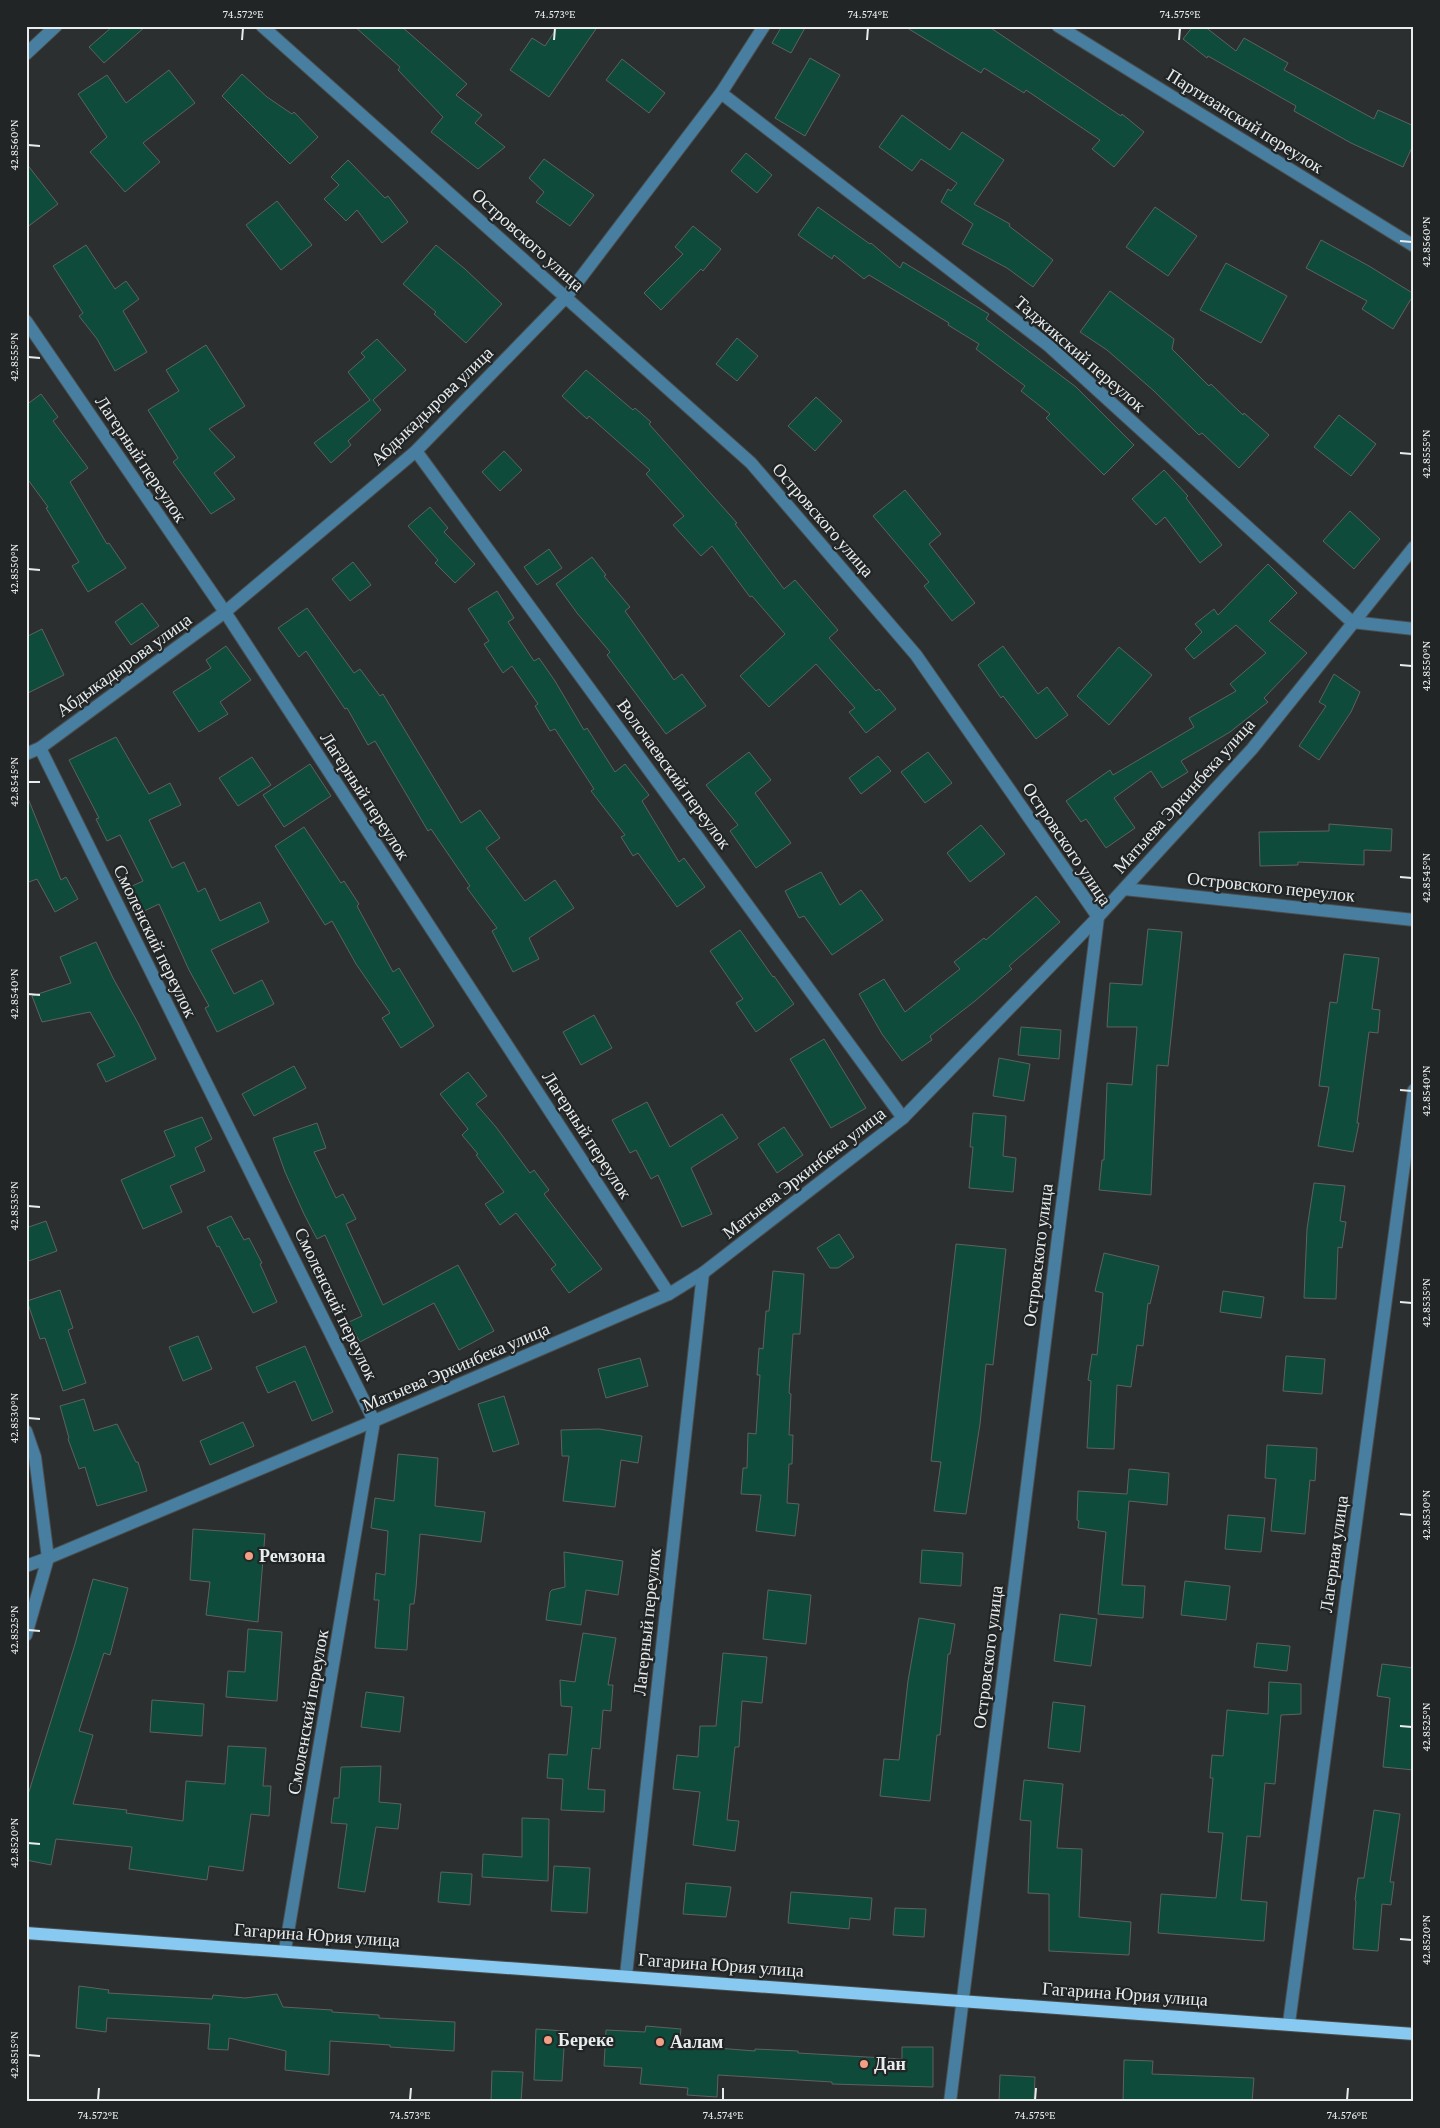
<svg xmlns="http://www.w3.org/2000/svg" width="1440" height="2128" font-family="'Crimson Pro',serif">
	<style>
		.building { fill: #0f4b3a; stroke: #5e6160 }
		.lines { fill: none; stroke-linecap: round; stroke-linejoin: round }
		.minor-casing { stroke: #4a4d4d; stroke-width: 14 }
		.major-casing { stroke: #4a4d4d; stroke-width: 14 }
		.minor { stroke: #487e9f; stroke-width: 12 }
		.major { stroke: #88c9f1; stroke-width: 12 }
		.ticks { fill: none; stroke: #e9ecec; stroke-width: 2 }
		.poi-dot { fill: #f39f85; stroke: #222525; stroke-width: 2 }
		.labels { text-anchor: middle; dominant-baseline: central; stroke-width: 4.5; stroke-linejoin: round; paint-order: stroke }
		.street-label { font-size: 18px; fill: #e9ecec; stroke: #222525 }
		.poi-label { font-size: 18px; font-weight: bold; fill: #e9ecec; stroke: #222525; text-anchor: start }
		.neatline { fill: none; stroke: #e9ecec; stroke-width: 2 }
		.ticks-label { font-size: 12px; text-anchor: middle; fill: #e9ecec }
	</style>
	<rect width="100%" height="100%" fill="#2c2f2f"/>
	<!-- building -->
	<g class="building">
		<path d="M113,26H146L104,63L89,47Z"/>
		<path d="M354,26H401L467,84L456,95L482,115L475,123L505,147L478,169L431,132L443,117L398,70L400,67Z"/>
		<path d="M558,26H598L549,97L510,70L532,38L545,46Z"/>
		<path d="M782,26H806L791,53L772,43Z"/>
		<path d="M904,26H988L1121,116L1122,114L1144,132L1114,167L1092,149L1100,140L1026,90L1024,93L984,68L981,73Z"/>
		<path d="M1193,26H1204L1236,51L1244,38L1288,63L1284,70L1374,119L1378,110L1414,126V143L1403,167L1351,143L1294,111L1296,106L1208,56L1207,58L1183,39Z"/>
		<path d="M810,58L840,75L805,136L775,118Z"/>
		<path d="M622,59L665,93L649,113L606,80Z"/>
		<path d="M169,70L195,103L143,143L160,162L125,192L90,152L107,137L78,94L107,75L126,103Z"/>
		<path d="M242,74L267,97L292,114L294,112L318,137L290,164L222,96Z"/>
		<path d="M902,115L950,150L962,132L1004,160L974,204L1010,224L1009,226L1053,260L1033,287L1007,268L962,244L973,224L941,202L948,189L951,191L957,183L921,159L912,171L879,147Z"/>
		<path d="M746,153L772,175L757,193L731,171Z"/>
		<path d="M544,159L594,195L570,226L536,202L544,192L529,178Z"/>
		<path d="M348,160L385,198L388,196L408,222L382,243L357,210L346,221L324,199L339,185L331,177Z"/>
		<path d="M26,163L58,204L26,228Z"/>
		<path d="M277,201L312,245L281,270L246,225Z"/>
		<path d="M818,207L870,244L871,243L900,268L903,262L989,314L986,319L1076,387L1134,445L1104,475L1046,418L1050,414L1021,391L1025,386L976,349L979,344L948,325L949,323L869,275L864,279L834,255L832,259L798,235Z"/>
		<path d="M1155,207L1197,236L1168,276L1126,247Z"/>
		<path d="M693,226L721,249L703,271L701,269L661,310L644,293L683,254L675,247Z"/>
		<path d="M1321,240L1369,266L1414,294L1393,329L1362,309L1367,301L1306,268Z"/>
		<path d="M86,245L115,289L126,281L139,299L123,311L147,352L115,371L97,339L79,316L83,313L53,266Z"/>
		<path d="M436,245L465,269L502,304L466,343L434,314L436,312L403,284Z"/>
		<path d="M1226,263L1287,296L1261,343L1200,310Z"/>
		<path d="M1110,291L1174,339L1172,349L1209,386L1211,384L1243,415L1244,413L1269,435L1239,468L1202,433L1199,435L1154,391L1107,350L1080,332Z"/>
		<path d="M737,338L758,356L737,381L716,364Z"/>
		<path d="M377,339L406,370L373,400L381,410L348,441L351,445L331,463L314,443L370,400L348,372L365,357L361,353Z"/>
		<path d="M206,345L245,406L209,429L235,457L214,473L235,499L211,514L173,462L178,458L148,410L179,391L166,370Z"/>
		<path d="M586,370L633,410L635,408L651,422L649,424L737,523L735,524L784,589L795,580L838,630L829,638L876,691L879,689L896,709L866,733L849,712L855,708L816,664L769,707L740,676L785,634L752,596L750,597L712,546L701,556L673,525L684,516L646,474L650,470L589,416L587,419L562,396Z"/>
		<path d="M41,394L58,417L53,421L88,468L70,482L107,544L109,543L126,568L88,592L72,566L79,562L46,508L48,507L26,477V405Z"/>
		<path d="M816,397L842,421L815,451L788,426Z"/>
		<path d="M1339,415L1376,444L1351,476L1314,447Z"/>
		<path d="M504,451L522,470L500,491L482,472Z"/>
		<path d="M1164,470L1188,496L1186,498L1222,545L1200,563L1165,517L1156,525L1132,499Z"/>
		<path d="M905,490L941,534L929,544L975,603L952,621L924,586L929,582L873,516Z"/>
		<path d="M430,507L448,528L444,532L475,564L455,583L435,563L438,560L408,526Z"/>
		<path d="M1350,511L1380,539L1354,569L1323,541Z"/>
		<path d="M549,549L562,568L537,585L524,567Z"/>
		<path d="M592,557L606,575L604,576L630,607L625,611L674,680L682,674L706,706L666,734L607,655L610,652L577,613L556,584Z"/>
		<path d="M353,562L371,585L350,601L332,579Z"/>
		<path d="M1268,564L1297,593L1269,621L1307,653L1264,698L1268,702L1230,732L1181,761L1188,772L1162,788L1151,771L1114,798L1135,828L1106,848L1086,819L1081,822L1066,801L1110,770L1113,775L1194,727L1189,718L1236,691L1230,684L1266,653L1236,625L1194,659L1185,649L1202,632L1195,624L1214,609L1218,615Z"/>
		<path d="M497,591L514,618L508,622L534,661L539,658L555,681L584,730L587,728L615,772L625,764L649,795L642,801L679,862L684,858L705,887L677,907L638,853L633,856L621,837L625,835L591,791L594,789L555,729L550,731L535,706L538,704L512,666L503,673L484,644L489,641L468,609Z"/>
		<path d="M142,603L159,626L131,645L115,622Z"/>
		<path d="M307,608L354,673L360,669L380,696L383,694L461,823L480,810L500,838L486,848L525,901L555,880L574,908L529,938L539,959L513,972L492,931L497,928L467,888L470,886L431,829L428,831L375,741L368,745L347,708L345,709L306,651L299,657L278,628Z"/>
		<path d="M42,629L64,675L26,694V637Z"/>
		<path d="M226,646L251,680L220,702L228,714L199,732L173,692L211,668L206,660Z"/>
		<path d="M1003,646L1038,694L1047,687L1068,715L1036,739L1003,696L1001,698L978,665Z"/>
		<path d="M1119,647L1152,675L1109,725L1077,696Z"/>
		<path d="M1334,674L1360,692L1351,712L1319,760L1299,746L1326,706L1319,702Z"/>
		<path d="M116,737L149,794L170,783L181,805L149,820L172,868L184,862L198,892L205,888L220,921L260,902L269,922L211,950L234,994L262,980L274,1004L217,1032L205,1008L209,1006L189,970L159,904L142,912L130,887L143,881L120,835L107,841L96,819L99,818L69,760Z"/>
		<path d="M749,752L771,780L755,793L791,843L756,868L730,831L738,825L706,785Z"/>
		<path d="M928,752L952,783L925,803L901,772Z"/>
		<path d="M878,756L891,771L861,794L849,778Z"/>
		<path d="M252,757L271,785L238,806L219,778Z"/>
		<path d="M310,764L331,796L284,827L263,795Z"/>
		<path d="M27,796L61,880L66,877L78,899L55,912L37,879L26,883Z"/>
		<path d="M1329,824L1392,829L1391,851L1364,850V865L1298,862V865L1260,866L1259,832L1329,831Z"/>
		<path d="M981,825L1005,854L970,882L947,853Z"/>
		<path d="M304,827L341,883L344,881L359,904L357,906L393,972L399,968L434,1026L401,1048L382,1018L390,1013L356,964L332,921L325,925L275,846Z"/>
		<path d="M821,872L840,905L861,890L883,920L832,955L804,916L799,918L785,891Z"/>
		<path d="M1036,896L1060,922L1009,966L1012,969L975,1001L930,1036L932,1040L902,1061L882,1034L859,994L884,979L905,1012L960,969L954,962L984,938L986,940Z"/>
		<path d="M1148,929L1182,932L1168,1066L1157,1065L1151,1195L1099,1190L1102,1160H1104L1107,1083L1132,1085L1137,1027H1107L1110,983L1142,985Z"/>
		<path d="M740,930L773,977L774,976L794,1004L756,1032L736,1003L743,999L710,951Z"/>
		<path d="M96,942L113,978L138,1023L156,1059L106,1082L97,1064L115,1056L90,1012L42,1022L32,996L71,983L60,957Z"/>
		<path d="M1344,954L1379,958L1372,1009L1380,1010L1378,1033L1369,1032L1357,1123H1359L1353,1152L1318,1146L1329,1087L1319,1086L1330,1002L1337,1003Z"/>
		<path d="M594,1015L612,1048L581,1065L563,1032Z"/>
		<path d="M1021,1027L1061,1030L1059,1059L1018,1055Z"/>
		<path d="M824,1039L866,1108L831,1128L790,1059Z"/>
		<path d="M999,1058L1030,1064L1024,1101L993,1096Z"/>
		<path d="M294,1066L306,1088L254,1116L242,1094Z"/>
		<path d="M468,1072L487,1096L476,1104L496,1127L530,1173L534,1170L549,1190L544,1194L602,1269L569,1293L551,1269L556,1265L516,1213L500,1225L485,1204L504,1192L476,1155L478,1154L462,1135L468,1129L440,1094Z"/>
		<path d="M647,1102L670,1147L722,1114L738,1138L691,1168L712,1214L682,1227L658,1175L651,1179L636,1150L630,1153L612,1120Z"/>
		<path d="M973,1113L1006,1116L1003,1156L1016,1158L1013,1192L969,1188L973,1147H970Z"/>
		<path d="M202,1117L212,1139L195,1148L205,1171L170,1186L182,1212L143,1229L121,1180L175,1156L164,1131Z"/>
		<path d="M317,1123L326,1148L314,1152L336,1198L343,1194L356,1219L346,1224L383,1305L458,1265L494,1331L459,1350L434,1303L360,1342L349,1322L362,1316L325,1235L317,1239L304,1214L285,1172L273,1138Z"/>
		<path d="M784,1127L803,1155L777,1173L758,1144Z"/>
		<path d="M1314,1183L1345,1186L1340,1221L1346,1222L1342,1248L1338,1247L1336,1299L1304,1298L1307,1229Z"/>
		<path d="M231,1216L244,1240L249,1238L262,1263L260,1264L277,1302L253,1313L219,1246L217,1247L207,1227Z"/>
		<path d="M46,1221L57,1251L26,1262V1228Z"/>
		<path d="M839,1234L854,1257L838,1268H830L817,1248Z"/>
		<path d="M956,1244L1006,1249L993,1365L986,1364L980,1424L966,1514L934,1511L941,1462L931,1461Z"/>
		<path d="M1104,1253L1159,1266L1150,1304L1148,1303L1143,1346L1137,1345L1131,1387L1117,1385L1114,1449L1087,1448L1091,1381L1088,1380L1092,1354L1097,1355L1103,1293L1095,1291Z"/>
		<path d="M773,1271L804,1274L800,1334H793L789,1393L791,1394L789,1435H793L792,1464H789L787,1503L799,1504L795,1536L756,1531L761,1495L741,1494L743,1468H747L748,1433L756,1434L760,1375H757L759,1348L763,1349L766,1311H769Z"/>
		<path d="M60,1290L73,1328L68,1330L86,1383L63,1391L45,1338L40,1339L27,1301Z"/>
		<path d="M1223,1291L1264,1297L1261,1318L1220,1312Z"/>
		<path d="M198,1336L212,1369L183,1381L169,1347Z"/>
		<path d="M305,1346L333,1412L312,1421L295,1381L268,1393L256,1367Z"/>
		<path d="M1286,1356L1325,1359L1322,1394L1283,1391Z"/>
		<path d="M640,1358L648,1386L606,1398L598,1369Z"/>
		<path d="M504,1396L519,1444L493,1452L478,1404Z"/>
		<path d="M84,1399L94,1431L117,1424L136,1462H138L147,1491L97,1506L85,1467L79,1469L68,1439L69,1438L60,1406Z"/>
		<path d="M243,1422L254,1446L210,1465L200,1441Z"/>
		<path d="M599,1429L642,1436L638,1463L621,1460L615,1507L563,1501L569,1456H562L561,1430Z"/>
		<path d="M1267,1445L1317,1448L1315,1481L1310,1480L1305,1534L1271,1531L1276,1479L1265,1478Z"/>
		<path d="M398,1454L438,1458L435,1506L485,1512L481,1542L420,1534L416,1588L414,1604H410L407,1650L375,1648L379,1600H374L376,1573L385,1575L388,1531L371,1528L375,1498L394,1501Z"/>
		<path d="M1129,1469L1169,1473L1167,1505L1129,1501L1122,1585L1145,1586L1143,1618L1098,1614L1106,1532L1078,1528L1079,1521L1077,1520L1078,1491L1127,1494Z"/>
		<path d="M1228,1515L1265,1518L1261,1552L1225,1549Z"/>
		<path d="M193,1529L265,1534L258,1622L206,1615L210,1582L190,1580Z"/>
		<path d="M922,1550L963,1553L961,1586L920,1583Z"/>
		<path d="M564,1552L623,1561L618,1595L586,1590L581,1625L546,1620L550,1592L552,1590L565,1587Z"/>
		<path d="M93,1579L128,1588L110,1655L104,1653L79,1731L93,1735L73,1804L127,1810L126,1813L183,1821L186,1781L225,1784L228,1746L266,1748L263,1786H271L269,1816L251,1814L243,1871L209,1866L207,1880L129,1869L132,1847L56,1839L51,1865L26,1860V1801L75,1644Z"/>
		<path d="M1185,1581L1230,1586L1226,1620L1181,1615Z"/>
		<path d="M768,1590L811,1595L806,1644L763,1639Z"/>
		<path d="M1060,1614L1097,1619L1091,1666L1054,1661Z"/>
		<path d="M919,1618L955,1624L950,1654H948L940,1735H937L930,1801L880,1796L884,1759L899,1760L908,1681Z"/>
		<path d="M248,1629L282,1632L277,1701L226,1697L228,1671L245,1672Z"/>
		<path d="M583,1633L616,1638L608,1685H613L611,1711L603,1710L600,1749L592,1748L588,1789L605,1790L604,1812L561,1810L563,1779L547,1778L549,1754L567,1755L572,1707L561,1706L560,1680L575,1682Z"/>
		<path d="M1257,1643L1290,1646L1287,1671L1254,1667Z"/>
		<path d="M723,1653L767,1657L762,1703L742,1701L739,1747H735L727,1820L739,1821L735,1851L693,1845L700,1792L673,1789L677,1755L698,1757L700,1726H716Z"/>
		<path d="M1382,1664L1414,1668V1770L1383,1767L1390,1698L1377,1696Z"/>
		<path d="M1269,1682L1301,1684V1714L1281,1715L1275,1784L1265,1783L1260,1837L1247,1836L1241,1900L1267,1902L1264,1941L1158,1933L1161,1894L1216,1898L1223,1833L1208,1832L1213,1778H1210L1212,1755L1223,1756L1227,1710L1268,1714Z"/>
		<path d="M366,1692L404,1697L400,1732L361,1727Z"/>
		<path d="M152,1700L204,1704L202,1736L150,1732Z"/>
		<path d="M1053,1702L1085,1706L1080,1752L1048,1748Z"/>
		<path d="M381,1766L379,1802L401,1804L398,1829L376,1827L365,1892L338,1888L347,1824L331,1823L334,1798H339L341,1767Z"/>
		<path d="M1024,1780L1063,1784L1057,1848L1082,1849L1079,1917L1131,1922L1129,1955L1049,1951V1894L1028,1893L1031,1821L1020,1820Z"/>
		<path d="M1374,1810L1400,1814L1390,1882H1394L1391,1905L1382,1904L1378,1951L1353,1949L1356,1901L1355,1900L1358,1878H1364Z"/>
		<path d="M522,1818L549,1819L548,1881L482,1877L483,1854L522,1857Z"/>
		<path d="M554,1866L590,1868L587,1913L551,1911Z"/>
		<path d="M441,1872L472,1874L470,1905L438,1902Z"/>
		<path d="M686,1883L731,1887L726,1917L683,1914Z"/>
		<path d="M791,1892L872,1898L870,1920L850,1918L849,1929L788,1923Z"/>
		<path d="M895,1908L926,1909L924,1937L893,1935Z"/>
		<path d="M79,1986L109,1990L108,1993L212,1999L213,1995L245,1998L277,1994L283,2007L332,2010V2012L379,2015V2018L455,2022L454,2051L390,2047V2045L330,2041L329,2075L285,2070L286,2051L229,2038L228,2050L208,2049L210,2024L107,2018L106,2032L76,2028Z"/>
		<path d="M646,2026L681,2029L679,2045L755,2051V2049L798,2051V2053L902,2059V2047H933V2087L832,2084V2082L718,2075L717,2097L687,2095L688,2088L640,2084L642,2068L604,2066L606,2030L645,2032Z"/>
		<path d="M536,2029L565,2031L562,2081L534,2080Z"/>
		<path d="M1124,2060L1153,2061L1152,2074L1254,2078L1252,2102H1123Z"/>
		<path d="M492,2071L523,2072L521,2102H491Z"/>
		<path d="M1000,2075L1035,2077L1034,2102H999Z"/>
	</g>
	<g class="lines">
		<defs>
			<g id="minor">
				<path d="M262,26L751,463L916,655L1098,917L950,2102"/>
				<path d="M1058,26L1414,246"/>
				<path d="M26,54L56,26"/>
				<path d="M721,93L1049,346L1352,622L1414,629"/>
				<path d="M26,321L225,612L669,1294"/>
				<path d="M416,451L903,1118"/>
				<path d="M40,748L374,1421L285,1950"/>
				<path d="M26,754L40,748L225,612L416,451L566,297L721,93L764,26"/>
				<path d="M1124,889L1414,920"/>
				<path d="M26,1431L35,1457L48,1558L26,1635"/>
				<path d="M26,1566L48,1558L374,1421L669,1294L703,1273L903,1118L1098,917L1252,749L1414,547"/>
				<path d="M626,1975L703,1273"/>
				<path d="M1289,2023L1414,1090"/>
			</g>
			<path id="major" d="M26,1933L1414,2034"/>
		</defs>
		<!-- minor casing -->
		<use href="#minor" class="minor-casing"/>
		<!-- major casing -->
		<use href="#major" class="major-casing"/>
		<!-- minor -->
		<use href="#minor" class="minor"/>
		<!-- major -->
		<use href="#major" class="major"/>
	</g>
	<!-- ticks -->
	<path class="ticks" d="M242,40L243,28M554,40L555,28M867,40L868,28M1179,40L1180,28M28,145L40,146M1400,241L1412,242M28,357L40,358M1400,453L1412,454M28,569L40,570M1400,665L1412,666M28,782H40M1400,877L1412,878M28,994L40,995M1400,1090L1412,1091M28,1206L40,1207M1400,1302L1412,1303M28,1418L40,1419M1400,1514L1412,1515M28,1630L40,1631M1400,1726L1412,1727M28,1843L40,1844M1400,1939L1412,1940M28,2055L40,2056M98,2100L99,2088M410,2100L411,2088M723,2100V2088M1035,2100L1036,2088M1347,2100L1348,2088"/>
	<!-- markers -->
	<g class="poi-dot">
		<circle cx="249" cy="1556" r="5"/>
		<circle cx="548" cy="2040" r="5"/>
		<circle cx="660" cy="2042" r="5"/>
		<circle cx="864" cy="2064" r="5"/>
	</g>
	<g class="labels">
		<!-- street labels -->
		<g class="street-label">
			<text transform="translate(1245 121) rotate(32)">Партизанский переулок</text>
			<text transform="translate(528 240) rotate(42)">Островского улица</text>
			<text transform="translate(1080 354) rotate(41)">Таджикский переулок</text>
			<text transform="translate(432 406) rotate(-44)">Абдыкадырова улица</text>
			<text transform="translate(141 459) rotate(56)">Лагерный переулок</text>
			<text transform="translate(823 520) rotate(49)">Островского улица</text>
			<text transform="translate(124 665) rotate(-36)">Абдыкадырова улица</text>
			<text transform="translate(674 774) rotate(54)">Волочаевский переулок</text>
			<text transform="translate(365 796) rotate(57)">Лагерный переулок</text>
			<text transform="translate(1184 796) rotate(-48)">Матыева Эркинбека улица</text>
			<text transform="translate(1067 844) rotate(56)">Островского улица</text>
			<text transform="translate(1271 887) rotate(6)">Островского переулок</text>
			<text transform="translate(155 941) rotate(64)">Смоленский переулок</text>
			<text transform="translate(587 1135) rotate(57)">Лагерный переулок</text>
			<text transform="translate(804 1173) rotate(-38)">Матыева Эркинбека улица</text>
			<text transform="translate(1038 1255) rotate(-83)">Островского улица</text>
			<text transform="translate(336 1304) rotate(64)">Смоленский переулок</text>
			<text transform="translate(456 1367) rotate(-23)">Матыева Эркинбека улица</text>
			<text transform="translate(1334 1554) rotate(-82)">Лагерная улица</text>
			<text transform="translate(647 1622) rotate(-84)">Лагерный переулок</text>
			<text transform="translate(988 1657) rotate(-83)">Островского улица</text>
			<text transform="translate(308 1712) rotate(-80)">Смоленский переулок</text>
			<text transform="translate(317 1935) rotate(4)">Гагарина Юрия улица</text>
			<text transform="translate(721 1965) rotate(4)">Гагарина Юрия улица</text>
			<text transform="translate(1125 1994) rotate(4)">Гагарина Юрия улица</text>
		</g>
		<!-- poi labels -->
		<g class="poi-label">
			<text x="259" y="1556">Ремзона</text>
			<text x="558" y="2040">Береке</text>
			<text x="670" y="2042">Аалам</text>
			<text x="874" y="2064">Дан</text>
		</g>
	</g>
	<!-- border -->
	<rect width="1440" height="2128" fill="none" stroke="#222525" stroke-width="55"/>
	<rect x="28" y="28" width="1384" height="2072" class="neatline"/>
	<g class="ticks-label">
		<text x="243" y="18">74.572°E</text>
		<text x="555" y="18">74.573°E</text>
		<text x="868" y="18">74.574°E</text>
		<text x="1180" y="18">74.575°E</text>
		<text transform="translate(14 145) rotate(-90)" y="4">42.8560°N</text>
		<text transform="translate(1426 242) rotate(-90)" y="4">42.8560°N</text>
		<text transform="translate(14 357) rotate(-90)" y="4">42.8555°N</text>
		<text transform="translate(1426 454) rotate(-90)" y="4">42.8555°N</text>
		<text transform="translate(14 569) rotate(-90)" y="4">42.8550°N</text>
		<text transform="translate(1426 666) rotate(-90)" y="4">42.8550°N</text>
		<text transform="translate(14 782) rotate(-90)" y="4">42.8545°N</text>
		<text transform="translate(1426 878) rotate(-90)" y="4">42.8545°N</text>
		<text transform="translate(14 994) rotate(-90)" y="4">42.8540°N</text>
		<text transform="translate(1426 1091) rotate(-90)" y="4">42.8540°N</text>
		<text transform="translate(14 1206) rotate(-90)" y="4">42.8535°N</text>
		<text transform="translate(1426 1303) rotate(-90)" y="4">42.8535°N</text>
		<text transform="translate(14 1418) rotate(-90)" y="4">42.8530°N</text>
		<text transform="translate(1426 1515) rotate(-90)" y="4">42.8530°N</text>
		<text transform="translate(14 1630) rotate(-90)" y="4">42.8525°N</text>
		<text transform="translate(1426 1727) rotate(-90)" y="4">42.8525°N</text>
		<text transform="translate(14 1843) rotate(-90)" y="4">42.8520°N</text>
		<text transform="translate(1426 1940) rotate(-90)" y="4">42.8520°N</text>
		<text transform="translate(14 2055) rotate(-90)" y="4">42.8515°N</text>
		<text x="98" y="2119">74.572°E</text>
		<text x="410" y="2119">74.573°E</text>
		<text x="723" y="2119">74.574°E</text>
		<text x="1035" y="2119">74.575°E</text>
		<text x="1347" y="2119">74.576°E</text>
	</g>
</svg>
